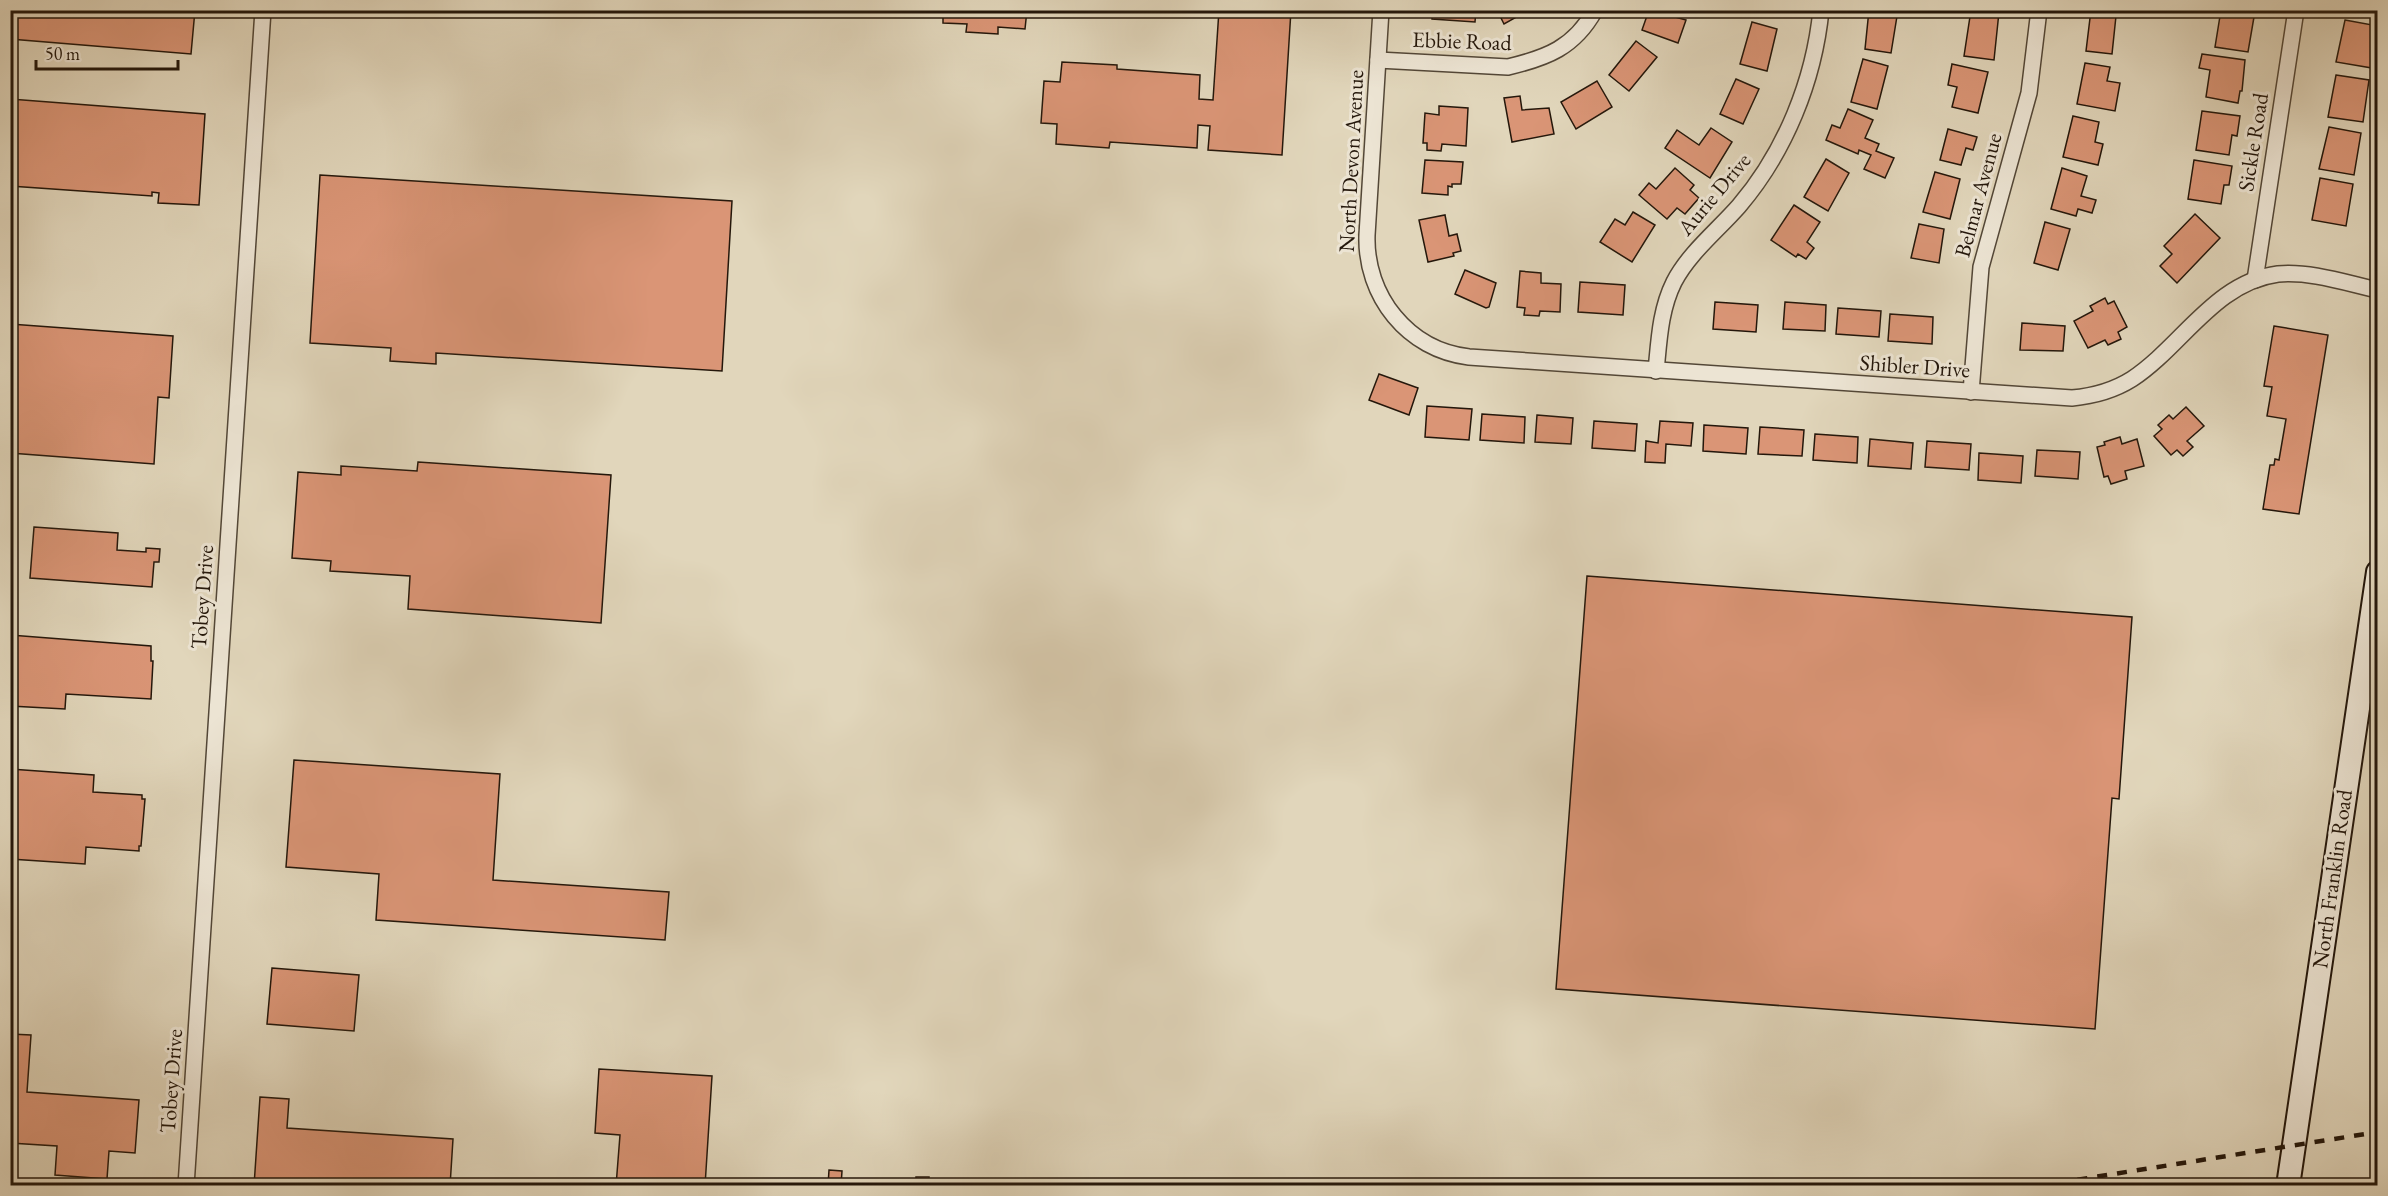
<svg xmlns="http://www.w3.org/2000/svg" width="2388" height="1196" font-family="'EB Garamond',serif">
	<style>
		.building { fill: #da9576; stroke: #24170b; stroke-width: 1.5 }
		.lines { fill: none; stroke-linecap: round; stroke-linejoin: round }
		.minor-casing { stroke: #534737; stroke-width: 18 }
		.secondary-casing { stroke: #24170b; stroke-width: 26 }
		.minor { stroke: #ece4d3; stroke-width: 15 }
		.secondary { stroke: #ece4d3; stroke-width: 22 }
		.rail { stroke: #24170b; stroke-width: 4.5; stroke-dasharray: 10 10; stroke-linecap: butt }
		.labels { text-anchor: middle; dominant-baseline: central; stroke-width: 6; stroke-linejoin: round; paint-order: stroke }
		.street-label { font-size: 22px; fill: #24170b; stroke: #ece4d3 }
	</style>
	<rect width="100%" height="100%" fill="#e1d6bb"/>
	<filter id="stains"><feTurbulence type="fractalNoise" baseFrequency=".00333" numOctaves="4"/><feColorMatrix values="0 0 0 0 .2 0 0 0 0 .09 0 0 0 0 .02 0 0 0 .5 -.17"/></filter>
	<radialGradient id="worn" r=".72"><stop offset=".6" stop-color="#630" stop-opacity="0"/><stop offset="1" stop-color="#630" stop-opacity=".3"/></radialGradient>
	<!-- building -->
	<g class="building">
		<path d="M10,10H195L191,54L10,39Z"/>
		<path d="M943,10H1027L1025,29L998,27V34L966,32L967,24L943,23Z"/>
		<path d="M1219,10H1291L1282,155L1208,150L1210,126L1198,125L1197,148L1110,142L1109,148L1056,144L1057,124L1041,123L1044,81L1060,82L1062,62L1117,65V69L1200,75L1199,99L1213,100Z"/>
		<path d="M1432,10H1476L1475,22L1432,19Z"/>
		<path d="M1497,10H1529L1504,24Z"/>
		<path d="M1649,10H1677L1675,17L1686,20L1678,43L1642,30Z"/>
		<path d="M1869,10H1898L1891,53L1865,49Z"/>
		<path d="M1971,10L1999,12L1994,60L1964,56Z"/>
		<path d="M2091,10L2123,11L2122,17L2116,16L2112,54L2086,51Z"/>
		<path d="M2221,10H2250L2249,16L2254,17L2248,52L2215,47Z"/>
		<path d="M2352,10H2378V15Z"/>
		<path d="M2345,20L2378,26L2375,47L2378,48V69L2336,62Z"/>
		<path d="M1752,22L1777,29L1767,71L1740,64Z"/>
		<path d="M1636,41L1657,57L1629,91L1609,75Z"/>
		<path d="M2202,54L2245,60L2242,91H2240L2238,103L2206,97L2210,70L2199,68Z"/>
		<path d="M1863,59L1888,66L1877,109L1851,102Z"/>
		<path d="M2085,63L2110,67L2107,81L2120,83L2115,111L2077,104Z"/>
		<path d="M1952,64L1988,72L1978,113L1952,107L1957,87L1948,85Z"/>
		<path d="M2336,75L2369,80L2363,122L2328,117Z"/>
		<path d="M1736,79L1759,89L1743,124L1720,114Z"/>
		<path d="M1597,81L1612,107L1576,129L1561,102Z"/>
		<path d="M1520,96L1522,110L1549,108L1554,134L1512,142L1504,98Z"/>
		<path d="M10,99L205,114L199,205L158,203L159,193L152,192V196L10,186Z"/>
		<path d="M1439,106L1468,108L1466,146L1442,144L1441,151L1427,150V143H1423L1425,113L1439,115Z"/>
		<path d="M1848,109L1873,120L1865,138L1879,144L1876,151L1894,158L1885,178L1864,169L1871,155L1859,150L1858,154L1826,140L1832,125L1840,128Z"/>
		<path d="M2202,111L2240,116L2237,136L2232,135L2229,155L2196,150Z"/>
		<path d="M2073,116L2099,122L2095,142L2103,144L2098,165L2063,157Z"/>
		<path d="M2329,127L2361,133L2354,175L2319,169Z"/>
		<path d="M1711,128L1732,142L1710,178L1665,148L1677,130L1699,145Z"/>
		<path d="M1948,129L1977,137L1973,150L1966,148L1961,165L1940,160Z"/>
		<path d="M1826,159L1849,173L1828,211L1804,197Z"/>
		<path d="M1425,160L1463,162L1461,184H1452V187L1448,186V195L1422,193Z"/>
		<path d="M2194,160L2232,166L2229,185H2224L2221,204L2188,199Z"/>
		<path d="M1675,168L1694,185L1690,190L1699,198L1685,214L1677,208L1667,219L1639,195L1649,183L1656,189Z"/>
		<path d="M2062,168L2087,176L2081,196L2096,200L2092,213L2078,209L2076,216L2051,209Z"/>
		<path d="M1935,172L1960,179L1950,219L1923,212Z"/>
		<path d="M320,175L732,201L722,371L436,353V364L390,361L391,348L310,343Z"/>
		<path d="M2320,178L2353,184L2346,226L2312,220Z"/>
		<path d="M1794,205L1820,222L1807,242L1814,248L1806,259L1798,254L1796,257L1771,240Z"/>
		<path d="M1633,212L1655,225L1632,262L1600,242L1615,219L1625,225Z"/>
		<path d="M2195,214L2220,238L2177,283L2160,266L2172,254L2164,246Z"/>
		<path d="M1445,215L1449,236L1457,234L1461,251L1453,253L1454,256L1428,262L1419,220Z"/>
		<path d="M2045,222L2070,229L2058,270L2034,263Z"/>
		<path d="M1919,224L1944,229L1939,263L1911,258Z"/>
		<path d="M1465,270L1496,283L1489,307L1486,308L1455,294Z"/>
		<path d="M1520,271L1541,273V283L1561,284L1560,312L1540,311L1539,316L1524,315L1525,308L1517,307Z"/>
		<path d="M1580,282L1625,285L1623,315L1578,312Z"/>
		<path d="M2105,298L2108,304L2114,301L2127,327L2118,332L2121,339L2108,345L2105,340L2088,348L2074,321L2093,311L2090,306Z"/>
		<path d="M1715,302L1758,305L1756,332L1713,329Z"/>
		<path d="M1785,302L1826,305L1825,331L1783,329Z"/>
		<path d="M1838,308L1881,311L1879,337L1836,334Z"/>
		<path d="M1890,314L1933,317L1932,344L1888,341Z"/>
		<path d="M2022,323L2065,326L2063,351L2020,350Z"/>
		<path d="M10,324L173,336L169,398L158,397L154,464L10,453Z"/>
		<path d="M2274,326L2328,335L2299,514L2263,509L2270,465H2274L2275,459L2279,460L2286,419L2267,416L2272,387L2264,386Z"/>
		<path d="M1379,374L1418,388L1409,415L1369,400Z"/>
		<path d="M1427,406L1472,409L1469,440L1425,437Z"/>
		<path d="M2186,407L2204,426L2187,441L2193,447L2183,456L2177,450L2171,455L2154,436L2162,429L2158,425L2169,415L2173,419Z"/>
		<path d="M1482,414L1525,417L1524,443L1480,440Z"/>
		<path d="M1537,415L1573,418L1571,444L1535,442Z"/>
		<path d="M1594,421L1637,424L1635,451L1592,448Z"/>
		<path d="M1660,421L1693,423L1691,446L1666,444L1665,463L1645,462L1646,441L1658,443Z"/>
		<path d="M1704,425L1748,428L1746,454L1703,451Z"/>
		<path d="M1760,427L1804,430L1802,456L1758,454Z"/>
		<path d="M1815,434L1858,437L1857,463L1813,460Z"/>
		<path d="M2120,437L2122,444L2137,439L2144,466L2125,471L2127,479L2111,484L2108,476L2104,477L2097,447L2105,445L2104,442Z"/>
		<path d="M1870,439L1913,443L1911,469L1868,466Z"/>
		<path d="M1927,441L1971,444L1969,470L1925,467Z"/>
		<path d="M2037,450L2080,452L2078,479L2035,476Z"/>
		<path d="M1979,453L2023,456L2021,483L1978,480Z"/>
		<path d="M418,462L611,475L601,623L408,609L410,576L330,571L331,561L292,558L298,472L341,475V466L417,471Z"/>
		<path d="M34,527L118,533L117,550L146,552V548L160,549L159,562H154L152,587L30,578Z"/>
		<path d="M1587,576L2132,617L2119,799L2112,798L2095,1029L1556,989Z"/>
		<path d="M10,635L151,646V661H153L151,699L66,694L65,709L10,706Z"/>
		<path d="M294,760L500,774L493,880L669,892L665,940L376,920L379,874L286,867Z"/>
		<path d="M10,769L94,775L93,792L142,795V799H145L141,846H139V851L86,847L85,864L10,859Z"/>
		<path d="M272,968L359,975L354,1031L267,1024Z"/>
		<path d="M10,1034L31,1035L27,1092L139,1100L135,1153L109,1151L107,1179L55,1175L57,1146L10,1143Z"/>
		<path d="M599,1069L712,1076L705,1186H616L620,1135L595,1133Z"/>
		<path d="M260,1097L289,1099L287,1128L453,1139L450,1186H254Z"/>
		<path d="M829,1170L842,1171L841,1186H828Z"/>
		<rect x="916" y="1177" width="13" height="9"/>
	</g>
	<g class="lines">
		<defs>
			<g id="minor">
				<path d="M1381,10L1367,235C1365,296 1408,350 1469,357L2072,398C2094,396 2113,391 2132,379C2182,346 2215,282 2278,274C2311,271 2346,283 2378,290"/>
				<path d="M1378,60L1508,67C1546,58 1574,48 1595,10"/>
				<path d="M2255,280L2296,10"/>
				<path d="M1656,371C1659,341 1660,310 1674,282C1689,253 1717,231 1739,206C1785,152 1814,81 1821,10"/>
				<path d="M1971,392L1981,267L2029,93L2039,10"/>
				<path d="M186,1186L263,10"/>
			</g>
			<path id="secondary" d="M2288,1186L2378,572"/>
		</defs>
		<!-- minor casing -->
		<use href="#minor" class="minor-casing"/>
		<!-- secondary casing -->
		<use href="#secondary" class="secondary-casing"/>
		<!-- minor -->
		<use href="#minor" class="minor"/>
		<!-- secondary -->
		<use href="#secondary" class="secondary"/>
		<!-- rail -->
		<path class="rail" d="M2038,1186L2378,1132"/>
	</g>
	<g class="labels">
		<!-- street labels -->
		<g class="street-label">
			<text transform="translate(1462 41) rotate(2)">Ebbie Road</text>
			<text transform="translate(2253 142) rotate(-81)">Sickle Road</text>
			<text transform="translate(1351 161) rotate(-87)">North Devon Avenue</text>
			<text transform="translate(1714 194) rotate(-50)">Aurie Drive</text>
			<text transform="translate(1978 195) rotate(-75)">Belmar Avenue</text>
			<text transform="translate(1915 366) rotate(4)">Shibler Drive</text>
			<text transform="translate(202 597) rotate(-86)">Tobey Drive</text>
			<text transform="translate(2332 879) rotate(-82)">North Franklin Road</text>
			<text transform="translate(171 1081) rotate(-86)">Tobey Drive</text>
		</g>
	</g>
	<!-- margin -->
	<rect width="2388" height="1196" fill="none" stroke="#e1d6bb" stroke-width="36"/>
	<rect x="12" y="12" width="2364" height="1172" fill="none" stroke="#24170b" stroke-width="3"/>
	<rect x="18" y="18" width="2352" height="1160" fill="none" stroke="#24170b" stroke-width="1.5"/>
	<!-- scale -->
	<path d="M36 60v9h142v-9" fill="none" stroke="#24170b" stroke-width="3"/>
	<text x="45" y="60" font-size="18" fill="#24170b" stroke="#ece4d3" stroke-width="4.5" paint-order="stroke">50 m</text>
	<rect width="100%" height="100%" filter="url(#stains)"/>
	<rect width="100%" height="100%" fill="url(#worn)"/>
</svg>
